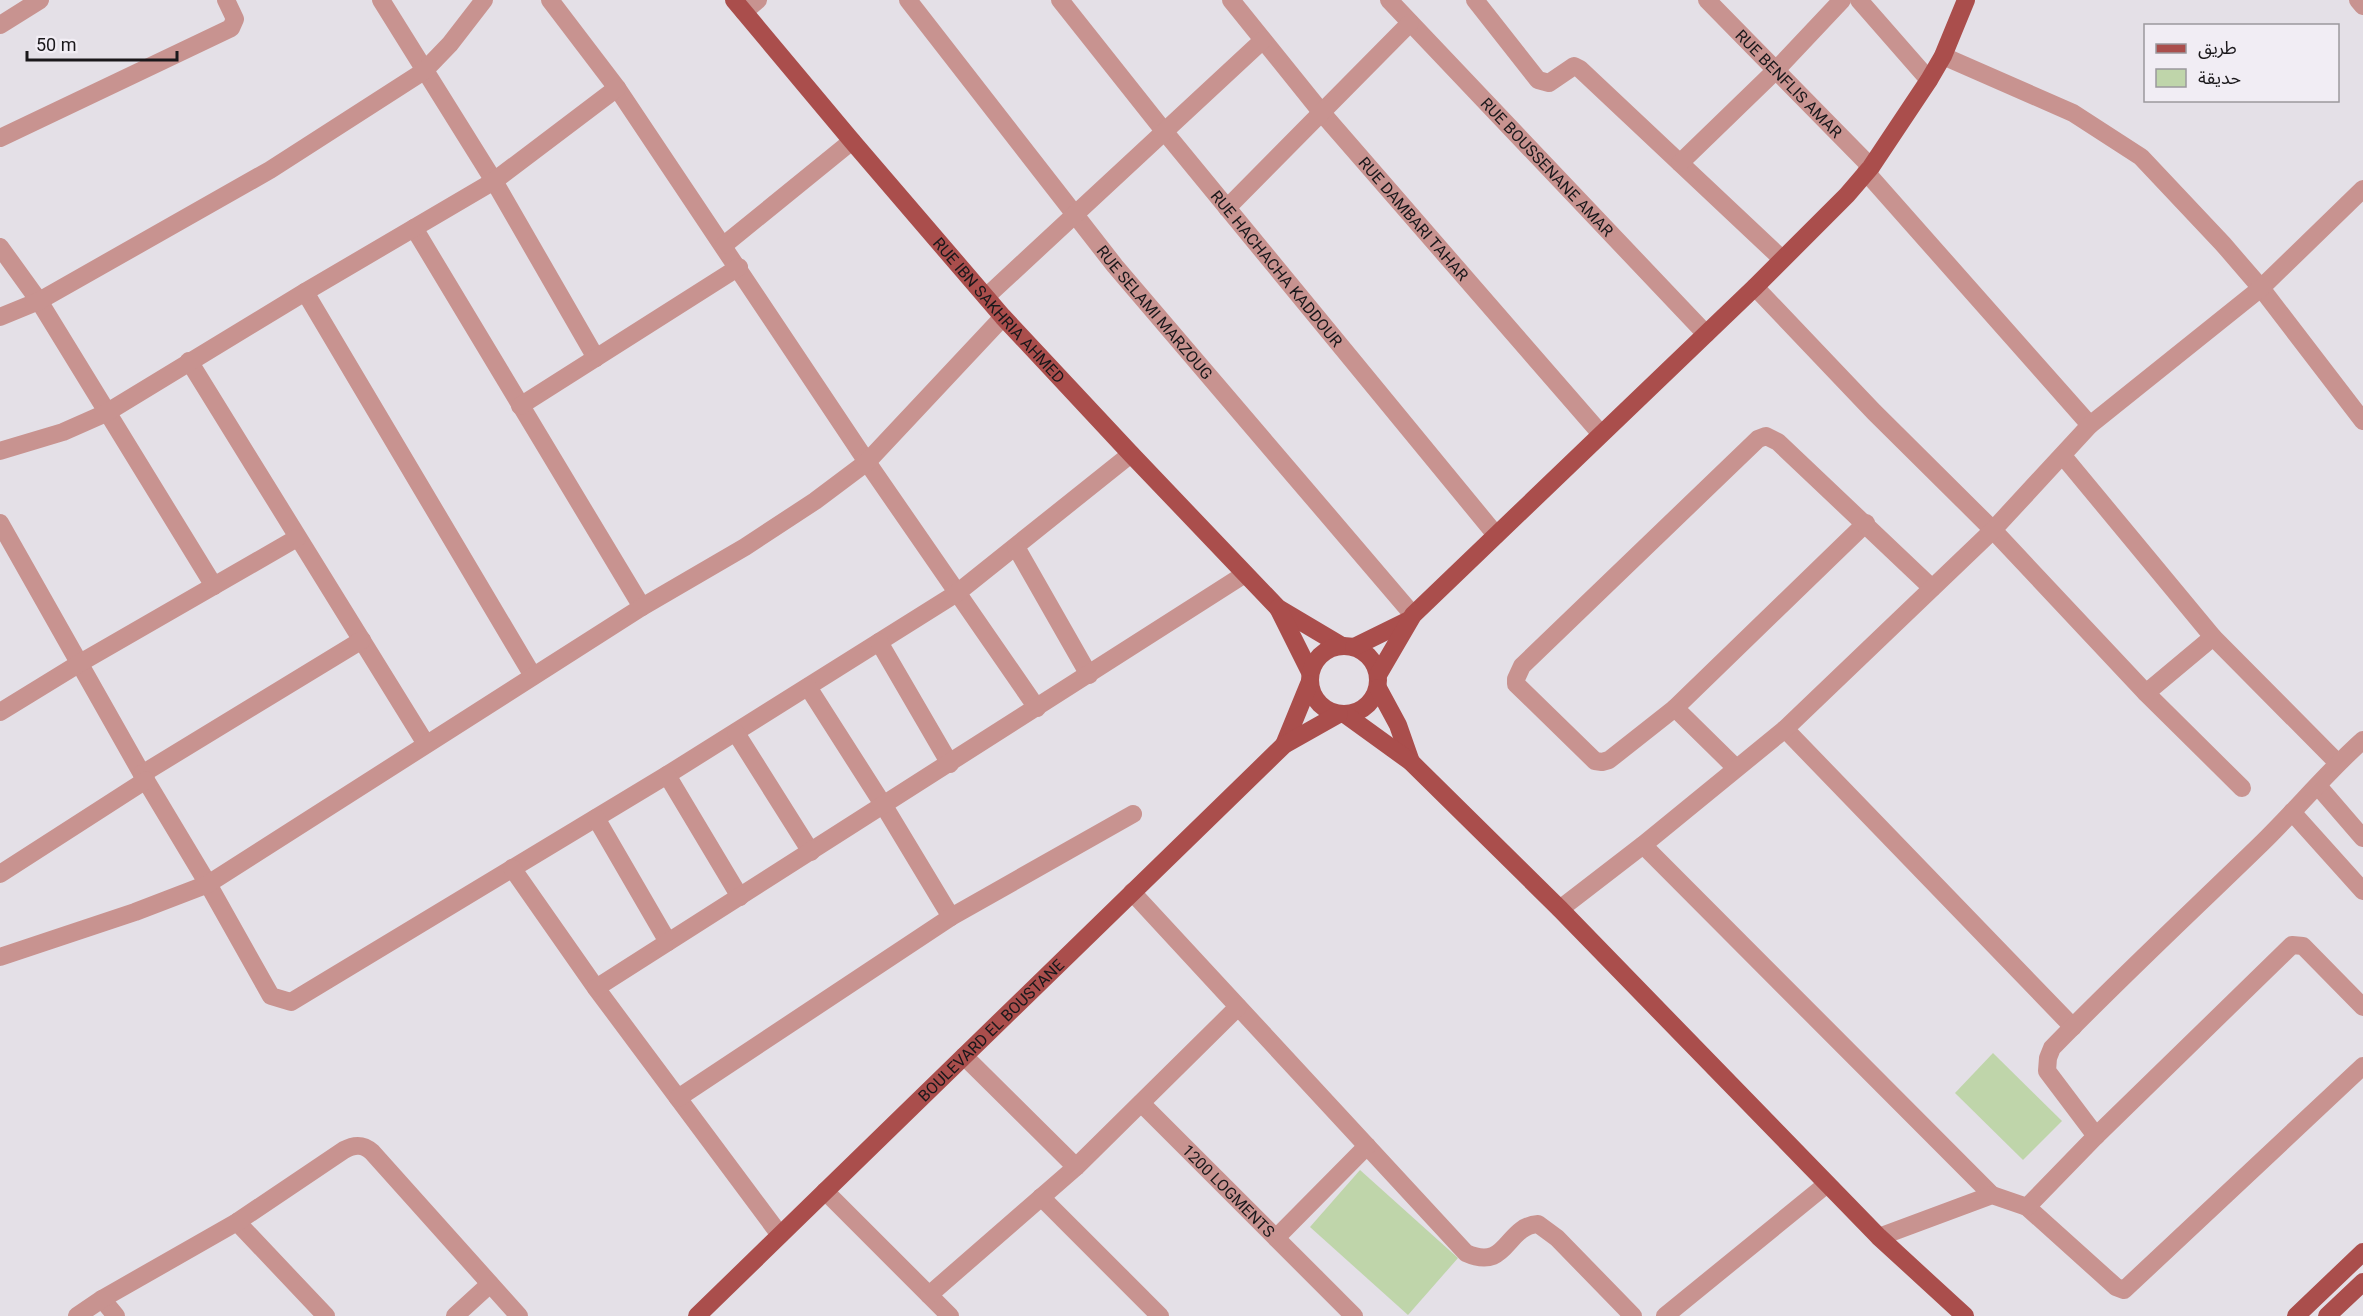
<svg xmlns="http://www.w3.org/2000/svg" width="2363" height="1316" font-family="Roboto,'Noto Sans Arabic',sans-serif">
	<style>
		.green { fill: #bfd5aa }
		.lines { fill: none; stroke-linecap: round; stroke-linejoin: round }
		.minor { stroke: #c89390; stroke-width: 18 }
		.major { stroke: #aa4e4c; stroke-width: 18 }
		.labels { text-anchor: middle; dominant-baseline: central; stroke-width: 6; stroke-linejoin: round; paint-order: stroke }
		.street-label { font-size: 16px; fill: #1a181b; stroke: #f1edf4 }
	</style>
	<rect width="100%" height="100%" fill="#e4e0e7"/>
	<!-- green -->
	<g class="green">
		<path d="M1993,1053L2062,1121L2023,1160L1955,1093Z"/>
		<path d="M1360,1170L1458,1258L1408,1315L1310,1227Z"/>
	</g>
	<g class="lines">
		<!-- minor -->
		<g class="minor">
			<path d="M381,0L494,181L596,358"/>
			<path d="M550,0L617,88L867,462L1037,708"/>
			<path id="s1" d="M908,0L1115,266L1413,615"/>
			<path id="s2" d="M1060,0L1164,131L1496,535"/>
			<path id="s3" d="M1231,0L1322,113L1601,434"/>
			<path id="s4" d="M1389,0L1706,334"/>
			<path d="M1475,0L1538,80L1549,83L1574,66L1580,69L1782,259"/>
			<path id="s5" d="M1707,0L1871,167"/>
			<path d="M1859,0L1929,80"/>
			<path d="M2358,0L2363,6"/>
			<path d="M744,12L758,0"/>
			<path d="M0,25L40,0"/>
			<path d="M1943,56L2073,113L2141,157L2223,244L2261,288L2363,421"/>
			<path d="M0,138L231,28L235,19L226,0"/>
			<path d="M1680,163L1776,70L1842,0"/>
			<path d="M1866,172L2090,425"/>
			<path d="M1227,208L1410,23"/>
			<path d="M414,228L642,607"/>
			<path d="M724,245L852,141"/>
			<path d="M0,247L39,301L214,586"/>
			<path d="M1755,287L1874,412L1993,530L2146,693L2242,788"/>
			<path d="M305,292L533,676"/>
			<path d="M986,297L1263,40"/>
			<path d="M0,317L39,301L270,170L424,71L450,44L484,0"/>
			<path d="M189,361L426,744"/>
			<path d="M520,406L739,267"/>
			<path d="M0,451L63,432L106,413L305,292L494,181L617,88"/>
			<path d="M2063,456L2213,637L2338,763"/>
			<path d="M0,523L142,774L208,884L271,996L291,1002L667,775L957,593L1131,454"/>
			<path d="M1016,547L1089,675"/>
			<path d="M879,642L950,764"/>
			<path d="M808,687L884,806L951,917"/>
			<path d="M2146,693L2213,637"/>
			<path d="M1675,708L1866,523"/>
			<path d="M0,712L80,663L297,538"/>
			<path d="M1785,729L2073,1027"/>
			<path d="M736,733L811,852"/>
			<path d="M1736,768L1675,708L1609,760L1602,762L1595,761L1516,684V679L1522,666L1758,439L1766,436L1778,442L1932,588"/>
			<path d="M142,774L362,640"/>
			<path d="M667,775L740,897"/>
			<path d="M2318,786L2363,838"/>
			<path d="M2292,812L2363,891"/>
			<path d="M596,818L668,942"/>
			<path d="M1643,845L1992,1195"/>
			<path d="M512,868L596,988L780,1235"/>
			<path d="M0,874L146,780"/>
			<path d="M1132,892L1466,1253C1508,1272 1505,1226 1538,1224L1557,1238L1633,1316"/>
			<path d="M1560,909L1643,845L1785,729L1993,530L2090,425L2261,288L2363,189"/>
			<path d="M0,957L135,912L208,884L642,607L745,547L815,501L867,462L1003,317"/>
			<path d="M596,988L1245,574"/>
			<path d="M964,1056L1076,1167"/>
			<path d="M678,1098L951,917L1133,814"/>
			<path id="s6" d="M1141,1103L1276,1238L1367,1146"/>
			<path d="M2096,1136L2047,1071L2048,1058L2052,1048C2120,978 2191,912 2261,844C2296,810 2327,772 2363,740"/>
			<path d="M825,1191L950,1316"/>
			<path d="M1041,1197L1160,1316"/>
			<path d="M2027,1207L2116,1287L2124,1290L2363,1066"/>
			<path d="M237,1222L326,1316"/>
			<path d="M1879,1237L1992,1195L2027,1207L2096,1136L2292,945L2303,946L2363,1007"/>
			<path d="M1276,1238L1354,1316"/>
			<path d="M929,1295L1076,1167L1238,1007"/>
			<path d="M102,1299L116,1316"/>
			<path d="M77,1316L102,1299L237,1222L344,1150C355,1144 363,1144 372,1152L519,1316"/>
			<path d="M455,1316L490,1284"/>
			<path d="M1665,1316L1827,1184"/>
		</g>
		<!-- major -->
		<g class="major">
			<path id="s7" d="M734,0L852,141L1003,317L1131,454L1278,608L1342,646"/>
			<path d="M1278,608L1310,672"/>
			<circle cx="1344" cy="680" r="34"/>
			<path d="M1354,647L1409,620"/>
			<path d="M1378,675L1413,615L1755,287L1847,195L1871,167L1929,80L1943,56L1966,0"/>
			<path d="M1378,688L1398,725L1411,762"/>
			<path d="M1346,715L1411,762L1560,909L1879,1237L1965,1316"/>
			<path d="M1284,745L1309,684"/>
			<path id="s8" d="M697,1316L1284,745L1339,714"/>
			<path d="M2296,1316L2363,1252"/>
			<path d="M2327,1316L2363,1282"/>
		</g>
	</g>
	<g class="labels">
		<!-- street labels -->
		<g class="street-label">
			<text stroke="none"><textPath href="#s5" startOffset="117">RUE BENFLIS AMAR</textPath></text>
			<text stroke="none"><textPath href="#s4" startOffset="230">RUE BOUSSENANE AMAR</textPath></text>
			<text stroke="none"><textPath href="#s3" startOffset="285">RUE DAMBARI TAHAR</textPath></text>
			<text stroke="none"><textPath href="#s2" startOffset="345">RUE HACHACHA KADDOUR</textPath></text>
			<text stroke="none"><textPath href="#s7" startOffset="408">RUE IBN SAKHRIA AHMED</textPath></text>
			<text stroke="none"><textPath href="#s1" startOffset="398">RUE SELAMI MARZOUG</textPath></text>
			<text stroke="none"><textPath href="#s8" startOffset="410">BOULEVARD EL BOUSTANE</textPath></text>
			<text stroke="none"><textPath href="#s6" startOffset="124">1200 LOGMENTS</textPath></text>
		</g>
	</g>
	<!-- legend -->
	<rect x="2144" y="24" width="195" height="78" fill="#f1edf4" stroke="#9b989d" stroke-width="1.5"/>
	<rect x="2156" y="44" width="30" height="9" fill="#aa4e4c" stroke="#9b989d" stroke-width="1.5"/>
	<text x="2198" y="54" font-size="18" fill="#1a181b">طريق</text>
	<rect x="2156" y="69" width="30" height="18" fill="#bfd5aa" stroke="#9b989d" stroke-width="1.5"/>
	<text x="2198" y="84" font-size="18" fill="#1a181b">حديقة</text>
	<!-- scale -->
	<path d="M27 51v9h150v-9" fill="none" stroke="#1a181b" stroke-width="3"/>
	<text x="36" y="51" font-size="18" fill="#1a181b" stroke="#f1edf4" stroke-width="4.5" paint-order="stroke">50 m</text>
</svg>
